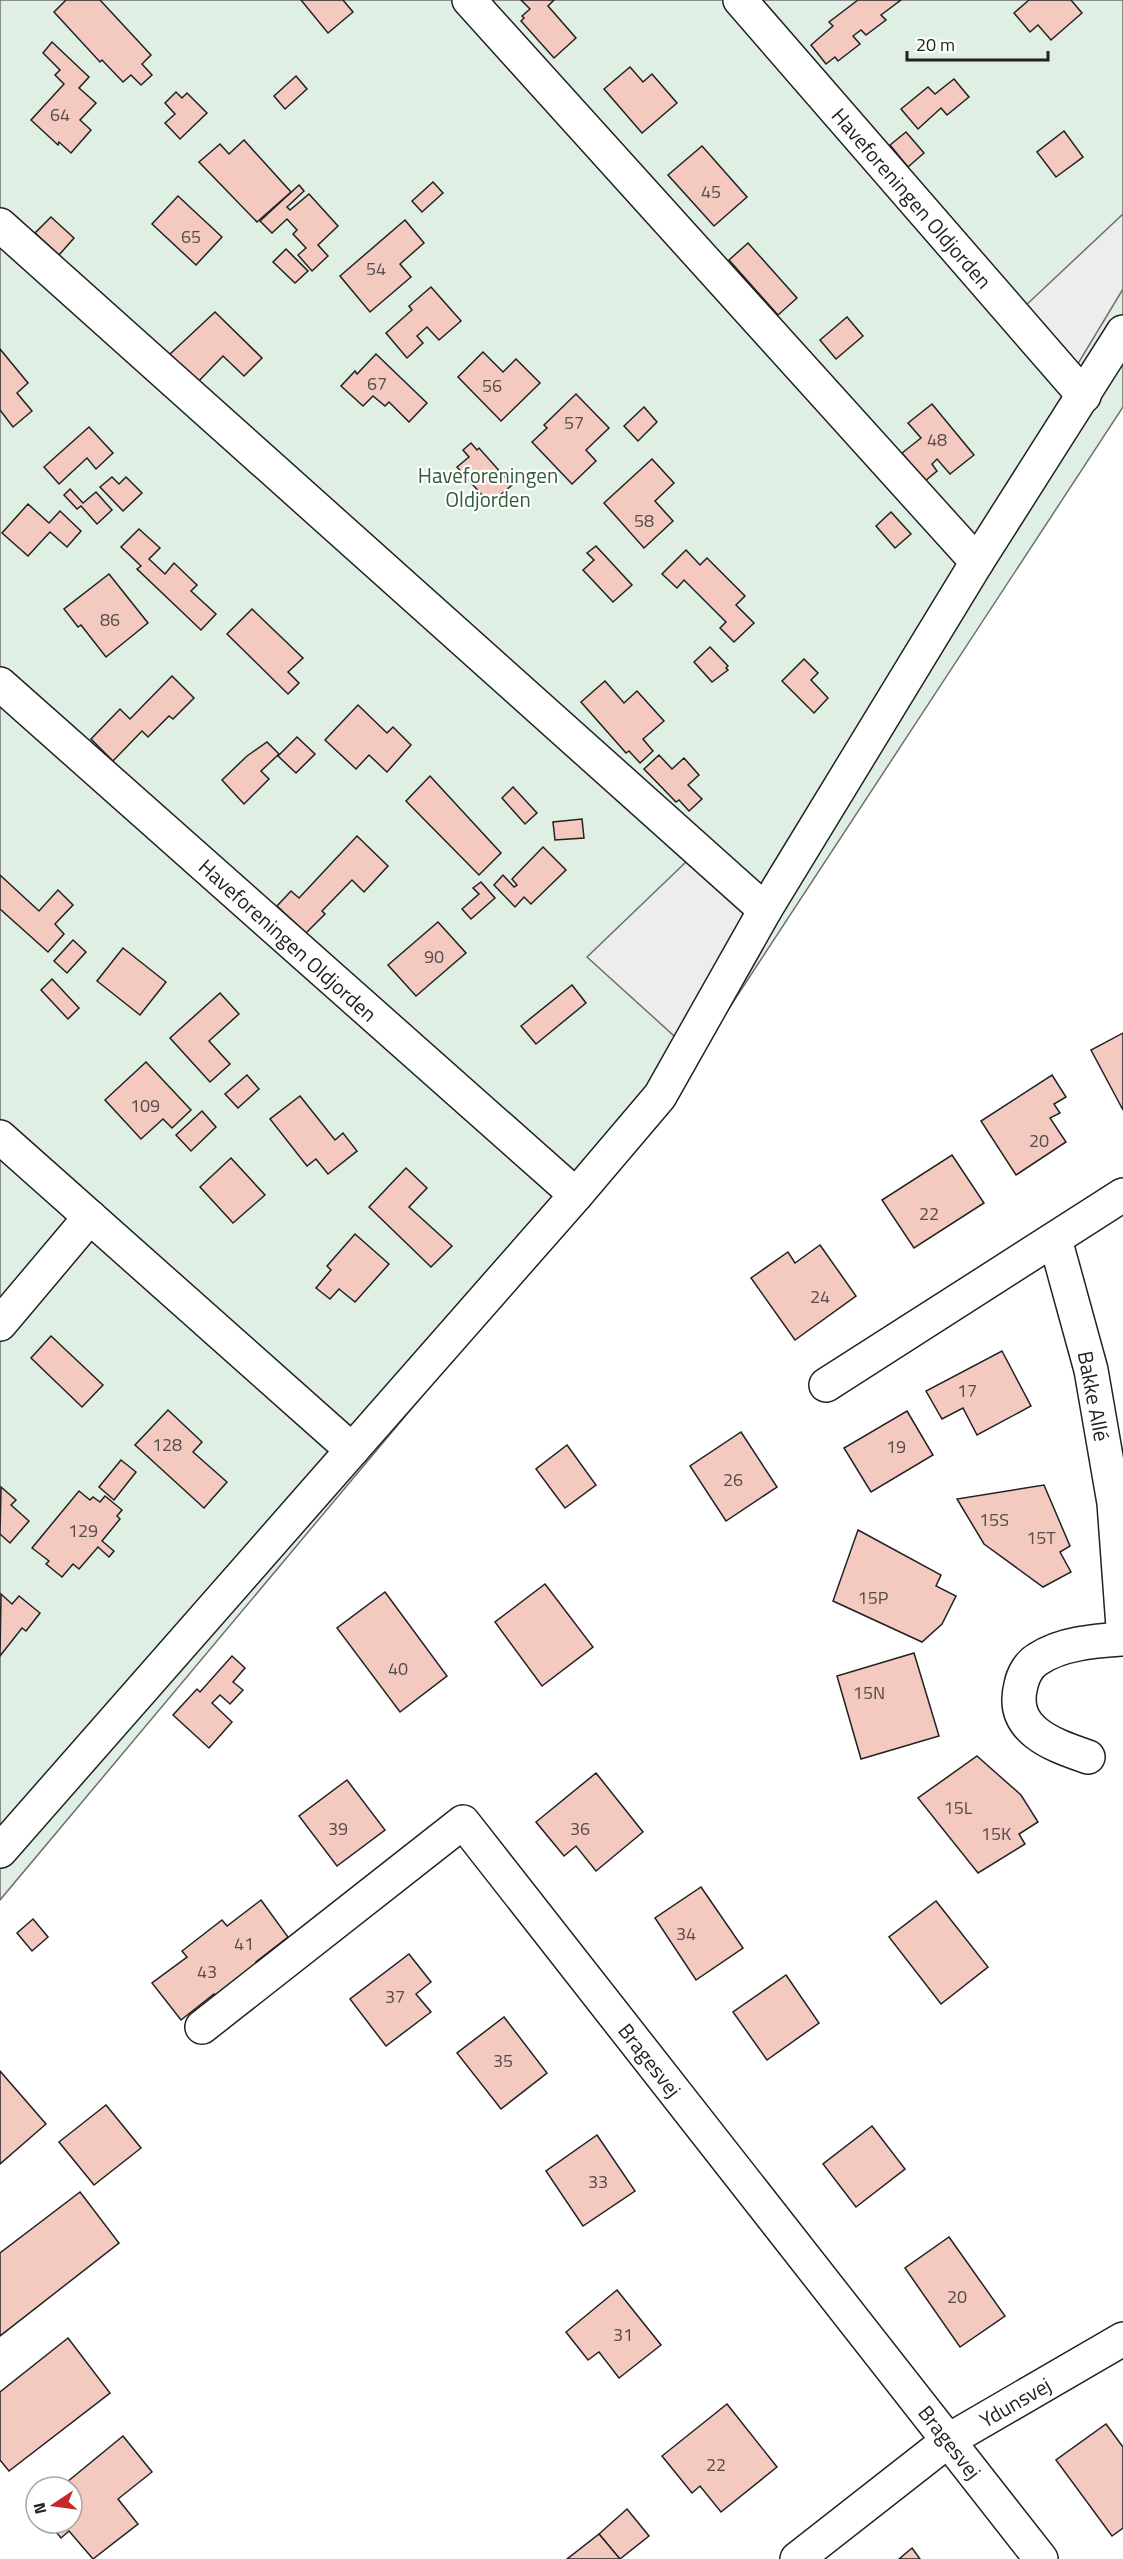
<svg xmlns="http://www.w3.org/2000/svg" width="1123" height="2559" font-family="'Titillium Web',sans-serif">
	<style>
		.green { fill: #e0efe3; stroke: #6f6f6f; stroke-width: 1.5 }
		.parking { fill: #ededed; stroke: #6f6f6f; stroke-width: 1.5 }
		.building { fill: #f3c9c0; stroke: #222; stroke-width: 1.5 }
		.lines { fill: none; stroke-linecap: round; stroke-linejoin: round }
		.minor-casing { stroke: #222; stroke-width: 36 }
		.minor { stroke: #fff; stroke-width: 33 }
		.labels { text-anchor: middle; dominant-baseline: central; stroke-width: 4.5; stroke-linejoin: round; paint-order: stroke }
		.number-label { font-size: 18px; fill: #564c4a }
		.street-label { font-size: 21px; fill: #222; stroke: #fff }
		.park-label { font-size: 21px; fill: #2f5e38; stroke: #fff }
	</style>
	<rect width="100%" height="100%" fill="#fff"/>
	<!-- green -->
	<path class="green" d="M0,0H1123V407L665,1106L0,1900Z"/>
	<!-- parking -->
	<g class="parking">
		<path d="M1123,214V289L1076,367L1024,307Z"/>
		<path d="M686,862L757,924L683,1044L587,957Z"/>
	</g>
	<!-- building -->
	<g class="building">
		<path d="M66,0H100L151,55L142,64L152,75L141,85L131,75L123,82L102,60L100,62L54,12Z"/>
		<path d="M301,0H343L353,12L328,33Z"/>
		<path d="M521,0H554L548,6L576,38L554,58L521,21L524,18L522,16L530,9Z"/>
		<path d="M858,0H901L881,15L886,20L866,35L861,30L853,36L860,44L838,61L835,57L826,64L811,45L833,26L829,22Z"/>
		<path d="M1029,0H1071L1082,13L1051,40L1038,25L1030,32L1014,13Z"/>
		<path d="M52,42L89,77L79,88L96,103L80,120L91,130L71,153L59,142L58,145L31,120L64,84L55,75L60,70L43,53Z"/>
		<path d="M630,67L643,82L652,74L677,103L642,133L604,89Z"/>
		<path d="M296,76L307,89L285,109L274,96Z"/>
		<path d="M954,79L969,97L947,115L941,108L918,129L901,109L928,87L935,94Z"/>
		<path d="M176,92L182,98L187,93L207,113L180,139L165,123L175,114L165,103Z"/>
		<path d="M1064,131L1083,157L1056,177L1037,152Z"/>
		<path d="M906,132L924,153L908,167L890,145Z"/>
		<path d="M244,140L291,192L257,222L199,162L220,144L229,154Z"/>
		<path d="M702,146L747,197L714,226L668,175Z"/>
		<path d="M433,182L443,193L422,212L412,201Z"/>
		<path d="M299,185L304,191L287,207L290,210L309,194L338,226L318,245L328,256L312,271L298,255L306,248L293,234L297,230L287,219L272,233L260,221Z"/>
		<path d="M178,196L222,237L196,265L152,224Z"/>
		<path d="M51,217L74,238L59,255L35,233Z"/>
		<path d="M405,220L424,243L400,264L411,277L370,312L340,276Z"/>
		<path d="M748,243L797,298L778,315L729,260Z"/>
		<path d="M286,249L308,271L295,283L273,262Z"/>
		<path d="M431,287L461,321L439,340L427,327L417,336L423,343L407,358L386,333L412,310L409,306Z"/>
		<path d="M215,312L262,358L244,376L223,356L197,383L169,355Z"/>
		<path d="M847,317L863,336L836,359L820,340Z"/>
		<path d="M0,349L28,383L17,393L32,411L13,427L0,410Z"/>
		<path d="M483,352L503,372L516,359L540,383L501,421L458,377Z"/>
		<path d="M376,354L427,403L409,422L389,402L385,406L373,396L363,406L341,386L355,371L357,374Z"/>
		<path d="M576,394L609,428L586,450L596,461L572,484L532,442L547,428L544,425Z"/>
		<path d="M932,404L974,455L950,474L937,459L932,464L937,471L925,481L902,453L921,438L908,423Z"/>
		<path d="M644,407L657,422L638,441L624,426Z"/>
		<path d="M89,427L113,453L96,469L87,458L59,484L44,467Z"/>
		<path d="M471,443L477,450L479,448L512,485L490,504L457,467L469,457L463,450Z"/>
		<path d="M652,459L674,483L655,501L673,521L644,548L604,503Z"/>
		<path d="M112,477L119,484L126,477L142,493L123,511L100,487Z"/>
		<path d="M70,489L83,503L96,492L112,510L97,524L81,506L77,509L64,495Z"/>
		<path d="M28,504L49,523L60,511L81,531L67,547L50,532L28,556L2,533Z"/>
		<path d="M891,512L911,534L895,548L876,526Z"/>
		<path d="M139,529L160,548L149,559L165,574L174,563L197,585L191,591L216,614L201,630L137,569L141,566L121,547Z"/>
		<path d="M596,546L632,585L613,602L583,570L594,560L587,553Z"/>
		<path d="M686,550L700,565L707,558L745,596L736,605L754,623L734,642L720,628L726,622L684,580L677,588L662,574Z"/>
		<path d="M109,574L148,623L106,657L81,625L78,627L64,609Z"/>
		<path d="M252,609L303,658L288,672L299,683L288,694L227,634Z"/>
		<path d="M710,647L728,666L726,668L728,670L712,682L694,662Z"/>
		<path d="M804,659L818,673L811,680L828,698L814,713L782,681Z"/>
		<path d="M172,676L194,698L173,719L169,716L148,737L142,731L113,761L91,739L120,709L130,719Z"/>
		<path d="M605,681L624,703L637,691L664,721L643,739L653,751L640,763L629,751L626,753L581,702Z"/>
		<path d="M358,705L387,733L393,727L411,745L387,772L369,755L356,769L325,740Z"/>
		<path d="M297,737L315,754L296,773L278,756Z"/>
		<path d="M267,742L279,754L261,771L269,779L244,804L222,780L247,756Z"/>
		<path d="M659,755L672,769L684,758L699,775L688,785L702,799L689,811L679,800L676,802L644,769Z"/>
		<path d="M430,776L501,853L479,875L406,801Z"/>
		<path d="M513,787L537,813L525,824L502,798Z"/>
		<path d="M582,819L584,838L555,840L553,822Z"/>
		<path d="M357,836L388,866L364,892L352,880L322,911L325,914L306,933L277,906L291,891L299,898Z"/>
		<path d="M543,847L566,870L531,904L524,897L515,907L494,885L503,875L514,887L517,885L512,879Z"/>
		<path d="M0,875L39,911L58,890L73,905L55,924L64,934L48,952L0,909Z"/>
		<path d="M481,882L495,898L471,919L462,909L479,894L473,888Z"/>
		<path d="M438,922L466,953L416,996L388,965Z"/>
		<path d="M73,940L86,952L67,973L54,961Z"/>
		<path d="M123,948L166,982L140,1015L97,981Z"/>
		<path d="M52,979L79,1008L68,1019L41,990Z"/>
		<path d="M572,985L586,1003L536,1044L521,1026Z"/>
		<path d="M220,993L239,1014L209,1041L230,1064L210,1082L170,1038Z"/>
		<path d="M1123,1033V1110L1091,1050Z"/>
		<path d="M146,1062L191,1110L172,1128L163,1119L141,1139L105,1100Z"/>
		<path d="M247,1075L259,1089L238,1108L225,1094Z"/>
		<path d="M1052,1075L1066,1097L1054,1104L1060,1113L1050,1118L1066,1142L1016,1175L981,1121Z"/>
		<path d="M300,1096L335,1140L343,1133L357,1151L328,1174L316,1159L307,1166L270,1119Z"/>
		<path d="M202,1111L216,1127L191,1151L176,1135Z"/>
		<path d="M952,1155L984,1203L914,1248L882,1200Z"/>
		<path d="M231,1158L265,1195L233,1223L200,1187Z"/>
		<path d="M406,1168L427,1188L409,1207L452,1246L431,1267L369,1207Z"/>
		<path d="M355,1234L389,1264L355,1302L339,1289L330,1299L316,1288L331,1270L327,1266Z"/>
		<path d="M820,1245L856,1296L795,1340L751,1278L788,1252L795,1263Z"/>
		<path d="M51,1336L103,1385L82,1407L31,1358Z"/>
		<path d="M1002,1351L1031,1406L977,1435L963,1408L942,1419L926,1391Z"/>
		<path d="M168,1410L202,1442L193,1452L227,1482L204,1508L135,1445Z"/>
		<path d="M907,1411L933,1455L871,1492L844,1448Z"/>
		<path d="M741,1432L777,1487L726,1521L690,1466Z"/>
		<path d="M567,1445L596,1485L565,1508L536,1469Z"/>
		<path d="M121,1460L136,1472L114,1500L99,1487Z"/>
		<path d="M1044,1485L1070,1546L1060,1552L1071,1572L1043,1587L984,1544L957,1499Z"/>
		<path d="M1,1487L16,1500L11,1505L29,1521L10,1543L0,1534Z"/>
		<path d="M79,1491L90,1500L93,1497L100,1502L105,1496L122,1510L117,1516L120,1519L102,1541L114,1551L109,1557L98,1547L79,1569L73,1564L62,1577L46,1564L49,1561L32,1548Z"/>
		<path d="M858,1530L941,1575L936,1586L956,1596L942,1624L922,1642L833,1601Z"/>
		<path d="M545,1584L593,1647L542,1686L495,1622Z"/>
		<path d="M385,1592L447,1676L400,1712L337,1628Z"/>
		<path d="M1,1594L12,1604L19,1596L40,1613L26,1631L22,1628L0,1656Z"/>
		<path d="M914,1653L939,1736L861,1759L837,1676Z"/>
		<path d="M232,1656L245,1668L233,1682L243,1690L230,1704L220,1695L212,1703L232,1722L209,1748L173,1715L197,1689L200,1692Z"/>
		<path d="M977,1756L1021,1795L1038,1822L1019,1834L1025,1844L978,1873L918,1798Z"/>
		<path d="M596,1773L643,1832L596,1871L576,1846L564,1856L536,1822Z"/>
		<path d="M347,1780L385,1830L337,1866L299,1816Z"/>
		<path d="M701,1887L743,1948L696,1980L655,1918Z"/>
		<path d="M261,1900L288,1937L256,1962L259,1967L219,1999L214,1994L181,2020L152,1983L187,1957L182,1951L222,1920L227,1926Z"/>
		<path d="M936,1901L988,1967L941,2004L889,1937Z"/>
		<path d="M33,1919L48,1937L32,1951L17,1933Z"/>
		<path d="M409,1954L431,1982L416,1994L431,2012L386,2046L350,1999Z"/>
		<path d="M786,1975L819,2023L767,2060L733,2012Z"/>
		<path d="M504,2017L547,2073L501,2109L457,2053Z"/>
		<path d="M0,2071L46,2124L0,2164Z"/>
		<path d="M106,2105L141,2148L94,2185L59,2142Z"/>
		<path d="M872,2126L905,2169L856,2207L823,2164Z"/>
		<path d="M597,2135L635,2191L583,2226L546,2171Z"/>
		<path d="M80,2192L119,2243L0,2336V2253Z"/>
		<path d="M949,2237L1005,2316L960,2347L905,2268Z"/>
		<path d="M617,2290L661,2345L619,2378L599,2352L588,2360L566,2332Z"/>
		<path d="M68,2338L110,2393L9,2471L0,2460V2392Z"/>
		<path d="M727,2404L777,2467L721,2512L700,2486L692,2493L662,2456Z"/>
		<path d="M1106,2424L1123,2447V2528L1112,2536L1056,2460Z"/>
		<path d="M123,2436L152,2472L118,2499L138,2524L93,2559L69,2531L61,2538L49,2523H72V2487H61Z"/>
		<path d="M627,2509L649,2536L620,2559L599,2534Z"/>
		<path d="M599,2534L620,2559H567Z"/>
		<path d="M912,2548L920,2559H899Z"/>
	</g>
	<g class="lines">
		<defs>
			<g id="minor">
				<path d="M469,0L977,562"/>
				<path d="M740,0L1084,396"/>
				<path d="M0,225L765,910"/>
				<path d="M0,684L576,1195"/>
				<path d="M0,1137L352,1450"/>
				<path d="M1055,1239L1091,1370L1114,1503L1123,1627"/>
				<path d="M0,1324L90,1217"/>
				<path d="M826,1385L1123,1195"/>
				<path d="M1088,1757C1054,1745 1009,1731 1021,1685C1023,1675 1029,1664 1038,1659C1062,1643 1095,1641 1123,1639"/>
				<path d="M0,1851L576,1195L660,1096L765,910L977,562L1123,332"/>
				<path d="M202,2027L463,1822L1041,2559"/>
				<path d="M797,2559L949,2440L1123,2339"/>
			</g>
		</defs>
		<!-- minor casing -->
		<use href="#minor" class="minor-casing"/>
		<!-- minor -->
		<use href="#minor" class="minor"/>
	</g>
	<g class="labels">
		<!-- number labels -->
		<g class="number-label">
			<text x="60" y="114">64</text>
			<text x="711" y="191">45</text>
			<text x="191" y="236">65</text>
			<text x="376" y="268">54</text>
			<text x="377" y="383">67</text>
			<text x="492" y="385">56</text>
			<text x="574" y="422">57</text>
			<text x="937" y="439">48</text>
			<text x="644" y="520">58</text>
			<text x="110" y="619">86</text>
			<text x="434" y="956">90</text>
			<text x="145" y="1105">109</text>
			<text x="1039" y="1140">20</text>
			<text x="929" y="1213">22</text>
			<text x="820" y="1296">24</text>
			<text x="967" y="1390">17</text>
			<text x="167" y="1444">128</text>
			<text x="896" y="1446">19</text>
			<text x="733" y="1479">26</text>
			<text x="994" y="1519">15S</text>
			<text x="83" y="1530">129</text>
			<text x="1041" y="1537">15T</text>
			<text x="873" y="1597">15P</text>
			<text x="398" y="1668">40</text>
			<text x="869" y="1692">15N</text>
			<text x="958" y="1807">15L</text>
			<text x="338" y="1828">39</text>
			<text x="580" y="1828">36</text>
			<text x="996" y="1833">15K</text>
			<text x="686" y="1933">34</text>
			<text x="244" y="1943">41</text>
			<text x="207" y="1971">43</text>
			<text x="395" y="1996">37</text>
			<text x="503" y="2060">35</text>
			<text x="598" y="2181">33</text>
			<text x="957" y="2296">20</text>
			<text x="623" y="2334">31</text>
			<text x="716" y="2464">22</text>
		</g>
		<!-- street labels -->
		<g class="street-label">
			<text transform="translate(912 198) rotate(49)">Haveforeningen Oldjorden</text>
			<text transform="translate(288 940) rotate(42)">Haveforeningen Oldjorden</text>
			<text transform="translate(1094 1396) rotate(79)">Bakke Allé</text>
			<text transform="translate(650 2060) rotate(52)">Bragesvej</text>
			<text transform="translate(1015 2402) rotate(-30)">Ydunsvej</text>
			<text transform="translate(950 2442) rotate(52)">Bragesvej</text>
		</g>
		<!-- park labels -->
		<g class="park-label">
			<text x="488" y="475">Haveforeningen<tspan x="488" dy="24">Oldjorden</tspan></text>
		</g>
	</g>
	<!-- north arrow -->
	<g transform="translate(54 2505) rotate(257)"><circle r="28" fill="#ffffff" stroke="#a7a7a7" stroke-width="1.5"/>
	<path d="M0-4.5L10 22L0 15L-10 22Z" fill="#c62828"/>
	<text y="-9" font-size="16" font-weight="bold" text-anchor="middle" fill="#222222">N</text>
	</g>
	<!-- scale -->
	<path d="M907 51v9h141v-9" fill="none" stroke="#222222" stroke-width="3"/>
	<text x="916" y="51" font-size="18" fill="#222222" stroke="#ffffff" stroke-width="4.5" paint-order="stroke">20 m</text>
</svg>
